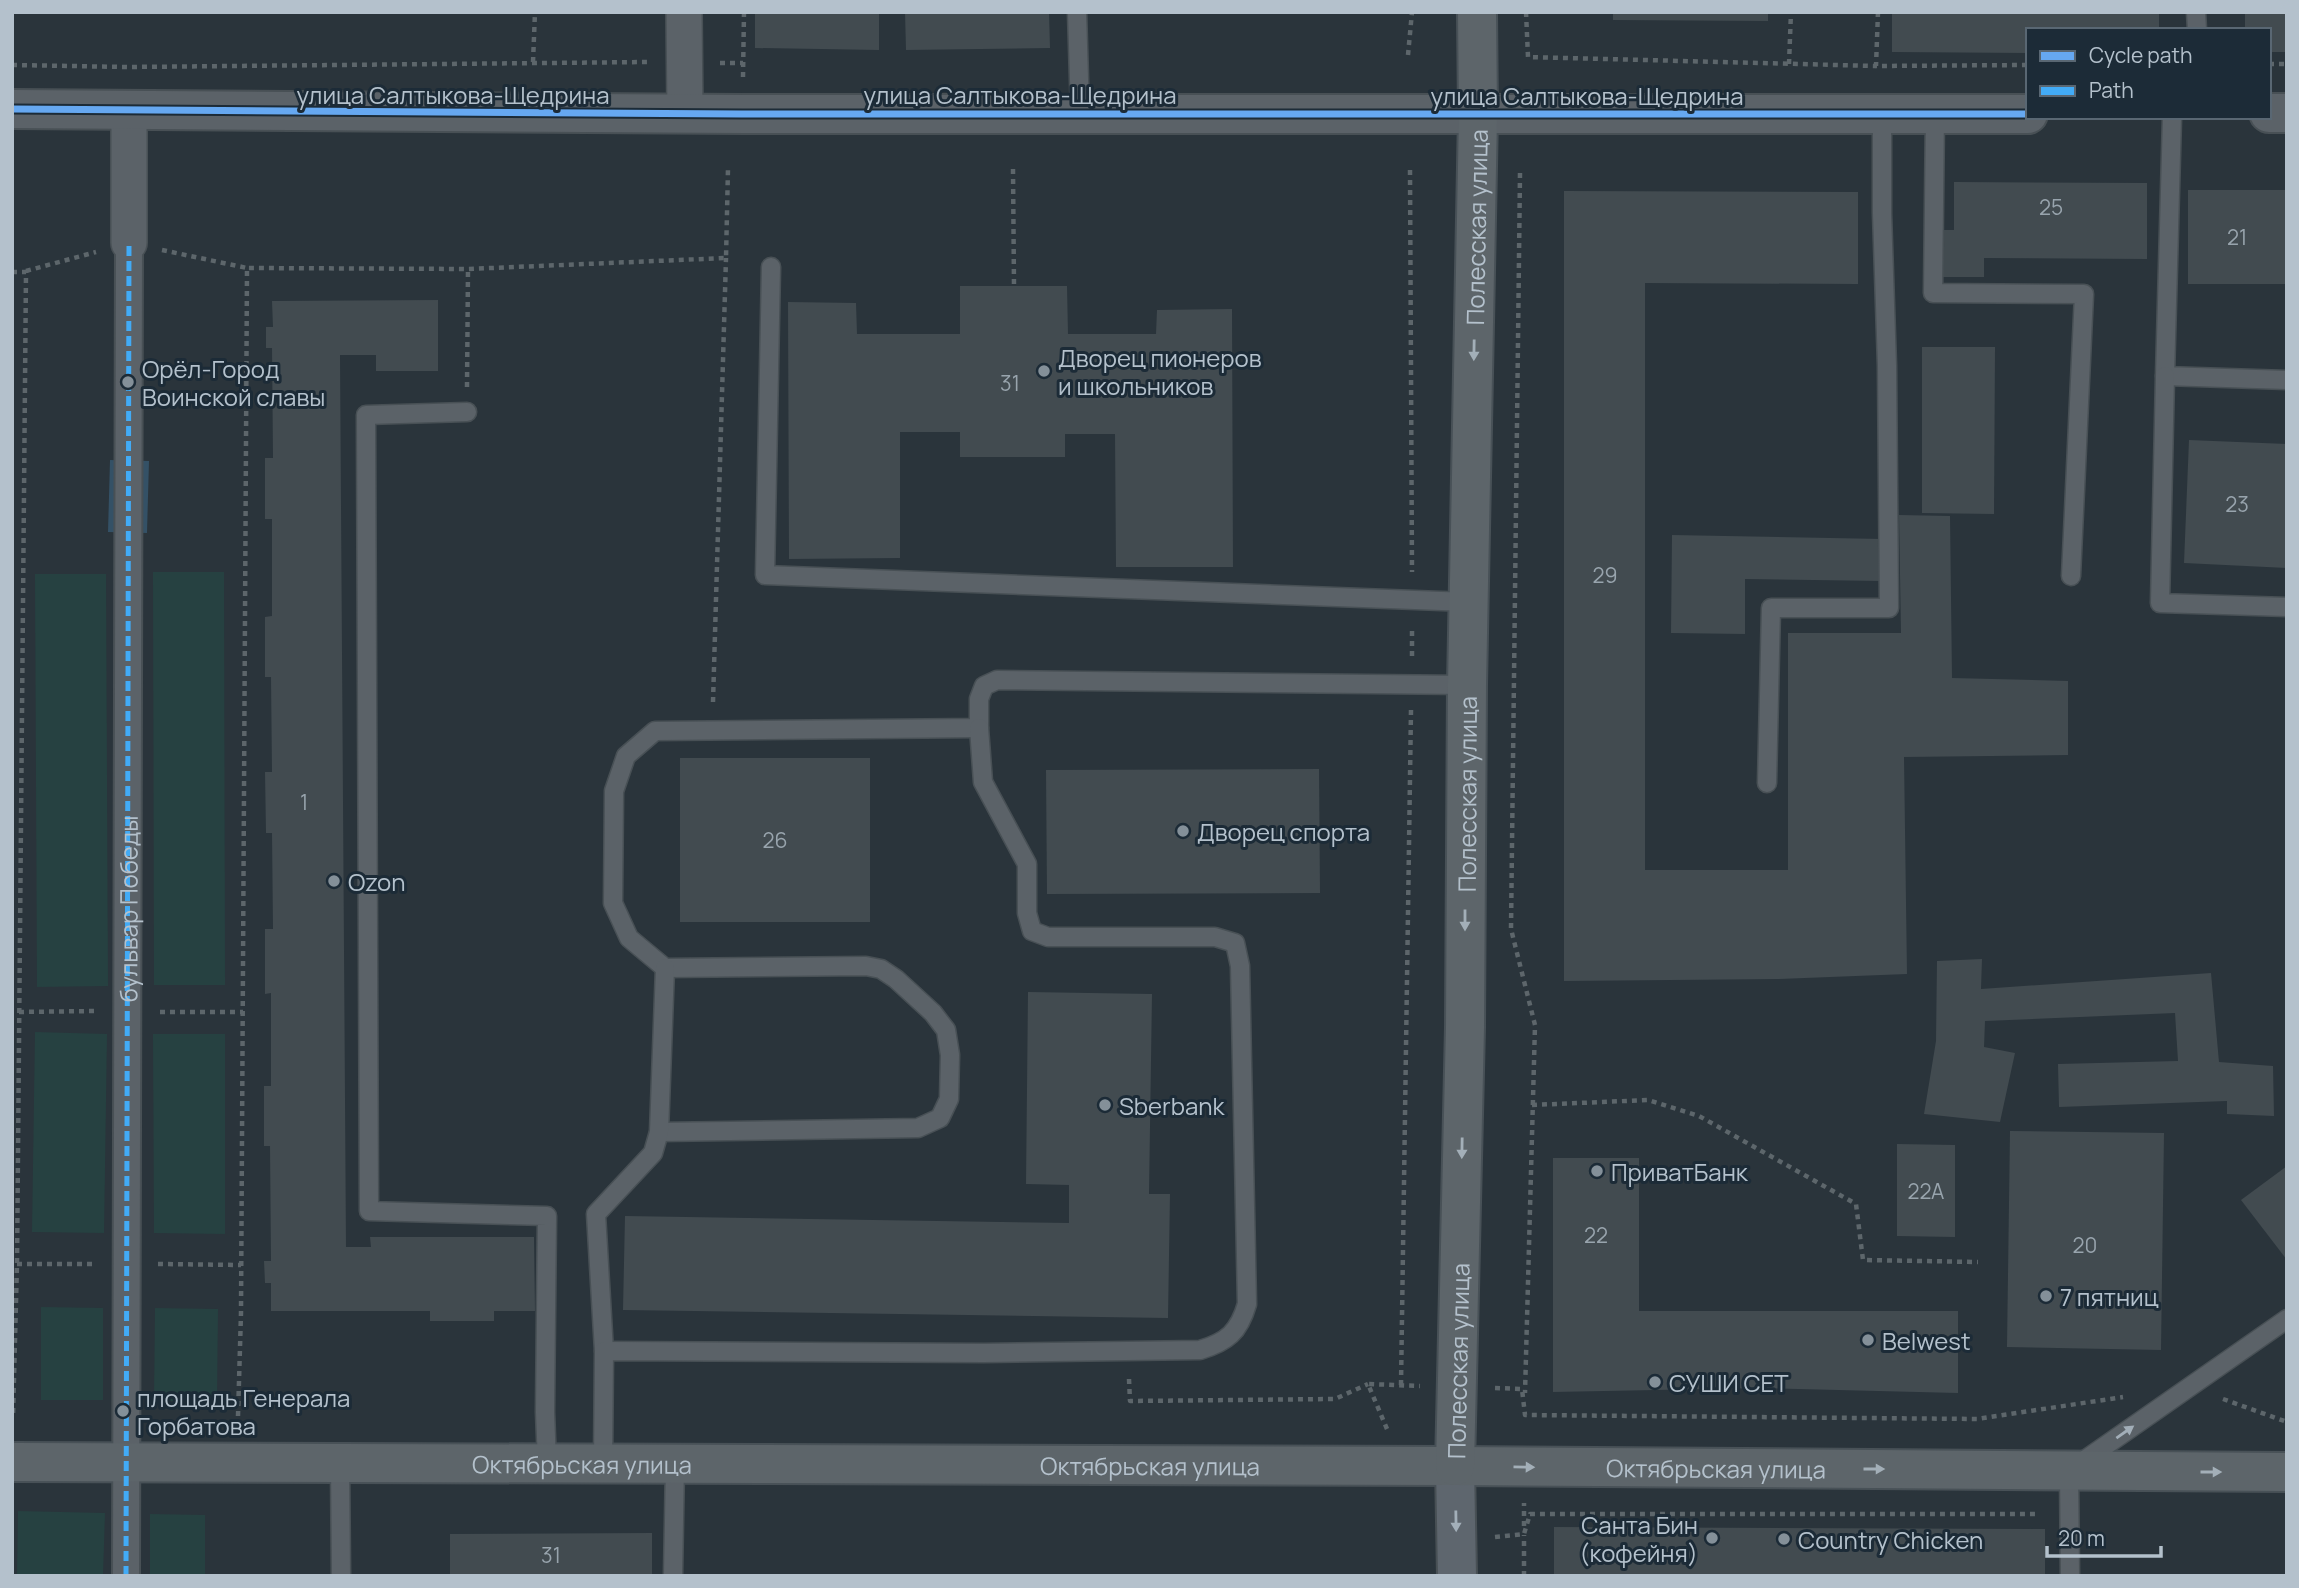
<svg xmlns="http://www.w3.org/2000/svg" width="2299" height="1588" font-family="Manrope,sans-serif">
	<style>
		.green { fill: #264141 }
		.water { fill: #345166 }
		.building { fill: #424b50 }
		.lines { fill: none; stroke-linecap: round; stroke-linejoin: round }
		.service-casing { stroke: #485055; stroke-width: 21 }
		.pedestrian-casing { stroke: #485055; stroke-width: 30 }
		.minor-casing { stroke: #485055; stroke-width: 38 }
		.tertiary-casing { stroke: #485055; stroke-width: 42 }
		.secondary-casing { stroke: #485055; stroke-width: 42 }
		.primary-casing { stroke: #485157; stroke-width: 42 }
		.path { stroke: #5d666b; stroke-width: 4.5; stroke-dasharray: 5 5; stroke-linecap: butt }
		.service { stroke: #5b6268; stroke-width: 18 }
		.pedestrian { stroke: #5b6268; stroke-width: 26 }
		.minor { stroke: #5b6268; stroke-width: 35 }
		.tertiary { stroke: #5b6268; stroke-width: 38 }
		.secondary { stroke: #5e666e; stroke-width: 38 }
		.primary { stroke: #5d656a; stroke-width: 38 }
		.quiet { stroke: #42abf6; stroke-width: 5; stroke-dasharray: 10 5; stroke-linecap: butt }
		.cycleway-casing { stroke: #1c2b37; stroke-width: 11 }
		.cycleway { stroke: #66a8f1; stroke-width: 7 }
		.oneway { fill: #a3afb8 }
		.oneway2 { fill: #a2aeb8 }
		.oneway3 { fill: #a3afb9 }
		.poi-dot { fill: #849099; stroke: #1c2b37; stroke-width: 2.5 }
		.labels { text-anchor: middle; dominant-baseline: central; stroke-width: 6; stroke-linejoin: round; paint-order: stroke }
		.number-label { font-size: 21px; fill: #98a4ad }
		.street-label { font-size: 24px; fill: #b4c1cc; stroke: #1c2b37 }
		.poi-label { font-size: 24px; fill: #b4c1cc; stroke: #1c2b37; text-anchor: start }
	</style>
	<rect width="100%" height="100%" fill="#2a343b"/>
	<!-- green -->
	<g class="green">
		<path d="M153,572H224L225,985H154Z"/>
		<path d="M35,574H106L108,986L37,987Z"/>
		<path d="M35,1032L107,1034L104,1233L32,1232Z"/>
		<path d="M153,1034H225V1234L154,1233Z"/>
		<path d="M41,1307L103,1308V1400H41Z"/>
		<path d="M155,1308L218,1309L217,1401H154Z"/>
		<path d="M18,1511L105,1513L103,1576H17Z"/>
		<path d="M150,1514L205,1515V1576H150Z"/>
	</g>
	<!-- water -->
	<path class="water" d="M110,460L149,461L147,533L108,532Z"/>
	<!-- building -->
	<g class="building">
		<path d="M755,12H879V50L755,48Z"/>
		<path d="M905,12H1049L1050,48L906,50Z"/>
		<path d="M1613,12H1768V21L1613,20Z"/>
		<path d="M1892,12H2159V30H2028V53L1892,52Z"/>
		<path d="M2245,12H2287V52H2269V30H2245Z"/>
		<path d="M1954,182L2147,183V259L1984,258V277H1943V230H1954Z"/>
		<rect x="2188" y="190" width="99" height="94"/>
		<path d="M1564,191L1858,192V284L1645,283V870H1788V633H1901L1899,515L1950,516L1952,678L2068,681V755L1904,757L1907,974L1779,979L1564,981Z"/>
		<path d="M960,286H1067L1068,334H1156L1157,310L1232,309L1233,567H1116L1115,434H1065V457H960V432H900V558L789,559L788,302L856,303L857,334H960Z"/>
		<path d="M438,300V371H376V355H340L346,1247H371L370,1237H534L535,1311H494V1321H430V1311H271V1283H265L264,1261H271L270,1146H264V1086H271V993L265,994V929H273L272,833H266L265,772H272L271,677H265V617L272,616V519H265V458H273L272,348H266V327H273L272,301Z"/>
		<path d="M1922,347H1995L1994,514L1922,513Z"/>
		<path d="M2189,440L2287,444V568L2184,563Z"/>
		<path d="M1672,535L1883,539V581L1745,579V634L1671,633Z"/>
		<rect x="680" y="758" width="190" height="164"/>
		<path d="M1319,769L1320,893L1047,894L1046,770Z"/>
		<path d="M1982,959L1981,989L2211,973L2219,1062L2273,1066L2274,1116L2227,1114V1101L2059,1107L2058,1064L2178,1061L2175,1013L1985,1021L1984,1047L2015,1053L2000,1122L1924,1114L1936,1041L1937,961Z"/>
		<path d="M1028,992L1152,994L1149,1194H1170L1168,1318L623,1310L625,1216L1069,1223V1185L1026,1184Z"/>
		<path d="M2010,1131L2164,1133L2161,1350L2007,1347Z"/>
		<path d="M1897,1144L1955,1145V1237L1897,1236Z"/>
		<path d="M1553,1158H1639V1311H1958V1393L1759,1388L1553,1392Z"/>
		<path d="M2287,1166V1260L2241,1200Z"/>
		<path d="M1554,1527L2045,1529V1576H1554Z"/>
		<path d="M652,1533V1576H450V1534Z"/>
	</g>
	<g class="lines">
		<defs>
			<g id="service">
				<path d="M1077,12L1080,113"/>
				<path d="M2196,12L2197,30"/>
				<path d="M1935,114L1933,293L2084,294L2071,576"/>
				<path d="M2172,117L2165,376L2287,380"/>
				<path d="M771,267L765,575L1468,602"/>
				<path d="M2165,376L2160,603L2287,607"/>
				<path d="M467,412L366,415L369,1211L547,1216L545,1412L547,1463"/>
				<path d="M1767,783L1771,608H1889L1887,366L1882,213V114"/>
				<path d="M659,1132L918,1128L940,1118L949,1099L950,1055L946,1030L933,1013L896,979L881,969L866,966L665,968L629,938L613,903L614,791L626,756L655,731L979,728V699L984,686L997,680L1467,685"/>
				<path d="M604,1351L596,1214L653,1153L659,1132L665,968"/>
				<path d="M340,1463L341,1576"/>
				<path d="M603,1463L604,1351L984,1353L1200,1350C1227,1342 1239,1332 1247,1304L1240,966L1235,943L1215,937H1048L1032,931L1027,913V864L983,782L979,728"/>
				<path d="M673,1576L675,1464"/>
				<path d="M2070,1576L2069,1471L2287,1319"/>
			</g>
			<g id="pedestrian">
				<path id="s1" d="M126,1576L129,243"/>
			</g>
			<g id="minor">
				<path d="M684,12L685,114"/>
				<path d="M129,243V112"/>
			</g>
			<g id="tertiary">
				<path d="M12,109L742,114H2028"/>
				<path d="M2269,113H2287"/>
			</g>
			<path id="secondary" d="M1455,1466L1457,1576"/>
			<g id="primary">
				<path id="s2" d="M12,1462L1455,1466L2287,1472"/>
				<path id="s3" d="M1455,1466L1465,1027L1467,685L1478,115L1477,12"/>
			</g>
		</defs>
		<!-- service casing -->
		<use href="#service" class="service-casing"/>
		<!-- pedestrian casing -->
		<use href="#pedestrian" class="pedestrian-casing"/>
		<!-- minor casing -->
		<use href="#minor" class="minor-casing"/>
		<!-- tertiary casing -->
		<use href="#tertiary" class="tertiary-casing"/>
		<!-- secondary casing -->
		<use href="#secondary" class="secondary-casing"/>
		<!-- primary casing -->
		<use href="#primary" class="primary-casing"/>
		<!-- path -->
		<g class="path">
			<path d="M1526,12L1528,57L1876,66"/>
			<path d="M1878,12L1876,66L2028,65"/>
			<path d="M1408,55L1412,12"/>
			<path d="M533,62L535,12"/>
			<path d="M720,63H743"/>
			<path d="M1789,64L1791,12"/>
			<path d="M2269,64H2287"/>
			<path d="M12,65L128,67L648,62"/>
			<path d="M743,77L744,12"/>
			<path d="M1013,169L1014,286"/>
			<path d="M1410,170L1412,572"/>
			<path d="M1520,173L1511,929L1535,1025L1525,1393"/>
			<path d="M162,250L247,268"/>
			<path d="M26,271L96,252"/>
			<path d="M12,272H26L17,1264L13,1417"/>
			<path d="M467,387L468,269"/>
			<path d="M1412,656V626"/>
			<path d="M713,702L726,258"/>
			<path d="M19,1012L96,1011"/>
			<path d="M160,1012H243"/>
			<path d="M1532,1105L1648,1100L1699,1116L1856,1204L1863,1260L1978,1262"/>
			<path d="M17,1264H94"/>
			<path d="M158,1264L241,1265"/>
			<path d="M1129,1379L1130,1401L1335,1399L1368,1384"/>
			<path d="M1401,1385L1411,710"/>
			<path d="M1495,1388L1522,1389L1525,1415L1977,1419L2123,1397"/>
			<path d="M2223,1399L2287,1422"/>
			<path d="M238,1416L241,1313L247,268L468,269L726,258L728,168"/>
			<path d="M1387,1429L1368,1384L1420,1386"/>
			<path d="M1524,1526V1503"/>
			<path d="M1495,1537L1524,1534L1530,1514H2035"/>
			<path d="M1524,1576V1535"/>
		</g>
		<!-- service -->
		<use href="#service" class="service"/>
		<!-- pedestrian -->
		<use href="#pedestrian" class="pedestrian"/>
		<!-- minor -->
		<use href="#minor" class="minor"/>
		<!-- tertiary -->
		<use href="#tertiary" class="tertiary"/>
		<!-- secondary -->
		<use href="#secondary" class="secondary"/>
		<!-- primary -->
		<use href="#primary" class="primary"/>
		<!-- quiet -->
		<path class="quiet" d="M126,1576L129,243"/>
		<defs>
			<path id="cycleway" d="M12,109L742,114H2028"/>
		</defs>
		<!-- cycleway casing -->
		<use href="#cycleway" class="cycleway-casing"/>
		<!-- cycleway -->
		<use href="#cycleway" class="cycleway"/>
	</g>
	<!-- one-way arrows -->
	<defs><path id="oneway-solid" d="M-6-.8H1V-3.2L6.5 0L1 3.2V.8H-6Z" transform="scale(1.75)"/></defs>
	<g class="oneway">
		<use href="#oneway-solid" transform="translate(1474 350) rotate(91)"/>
		<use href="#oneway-solid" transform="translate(1465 920) rotate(90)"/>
		<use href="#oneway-solid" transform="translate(1462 1148) rotate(91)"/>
		<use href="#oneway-solid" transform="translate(1524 1467) rotate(1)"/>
		<use href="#oneway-solid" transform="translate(1874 1469)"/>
		<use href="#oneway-solid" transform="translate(2211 1472)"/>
	</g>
	<use class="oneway2" href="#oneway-solid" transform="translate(2125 1432) rotate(-35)"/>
	<use class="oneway3" href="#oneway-solid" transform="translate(1456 1521) rotate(89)"/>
	<!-- markers -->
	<g class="poi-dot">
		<circle cx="1044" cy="371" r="7"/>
		<circle cx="128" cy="382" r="7"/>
		<circle cx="1183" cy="831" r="7"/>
		<circle cx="334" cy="881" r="7"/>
		<circle cx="1105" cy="1105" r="7"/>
		<circle cx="1597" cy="1171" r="7"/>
		<circle cx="2046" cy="1296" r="7"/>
		<circle cx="1868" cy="1340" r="7"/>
		<circle cx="1655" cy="1382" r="7"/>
		<circle cx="123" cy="1411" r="7"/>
		<circle cx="1712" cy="1538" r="7"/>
		<circle cx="1784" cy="1539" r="7"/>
	</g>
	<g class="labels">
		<!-- number labels -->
		<g class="number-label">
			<text x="2051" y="207">25</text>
			<text x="2237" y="237">21</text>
			<text x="1010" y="383">31</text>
			<text x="2237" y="504">23</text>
			<text x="1605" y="575">29</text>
			<text x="304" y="802">1</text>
			<text x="775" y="840">26</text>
			<text x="1926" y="1191">22А</text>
			<text x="1596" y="1235">22</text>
			<text x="2085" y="1245">20</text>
			<text x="551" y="1555">31</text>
		</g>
		<!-- street labels -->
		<g class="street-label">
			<text x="453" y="94">улица Салтыкова-Щедрина</text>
			<text x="1020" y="94">улица Салтыкова-Щедрина</text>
			<text x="1587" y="95">улица Салтыкова-Щедрина</text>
			<text stroke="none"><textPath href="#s3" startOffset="1239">Полесская улица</textPath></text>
			<text stroke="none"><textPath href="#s3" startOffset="672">Полесская улица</textPath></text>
			<text stroke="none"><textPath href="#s1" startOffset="667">бульвар Победы</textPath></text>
			<text stroke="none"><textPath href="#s3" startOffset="105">Полесская улица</textPath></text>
			<text stroke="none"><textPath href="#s2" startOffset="570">Октябрьская улица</textPath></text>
			<text stroke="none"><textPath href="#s2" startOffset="1138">Октябрьская улица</textPath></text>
			<text stroke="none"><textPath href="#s2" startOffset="1704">Октябрьская улица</textPath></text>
		</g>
		<!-- poi labels -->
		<g class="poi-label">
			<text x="1058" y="357">Дворец пионеров<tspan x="1058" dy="28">и школьников</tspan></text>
			<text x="142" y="368">Орёл-Город<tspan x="142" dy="28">Воинской славы</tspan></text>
			<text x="1197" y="831">Дворец спорта</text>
			<text x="348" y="881">Ozon</text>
			<text x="1119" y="1105">Sberbank</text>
			<text x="1611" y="1171">ПриватБанк</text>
			<text x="2060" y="1296">7 пятниц</text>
			<text x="1882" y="1340">Belwest</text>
			<text x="1669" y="1382">СУШИ СЕТ</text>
			<text x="137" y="1397">площадь Генерала<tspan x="137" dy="28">Горбатова</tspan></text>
			<text x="1698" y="1524" text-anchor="end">Санта Бин<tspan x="1698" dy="28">(кофейня)</tspan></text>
			<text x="1798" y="1539">Country Chicken</text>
		</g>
	</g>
	<!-- border -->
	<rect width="2299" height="1588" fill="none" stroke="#b4c1cc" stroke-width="28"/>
	<!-- legend -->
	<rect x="2026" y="28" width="245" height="91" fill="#1c2b37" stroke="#596773" stroke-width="2"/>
	<rect x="2040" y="51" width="35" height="10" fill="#66a8f1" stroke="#596773" stroke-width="2"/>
	<text x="2089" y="63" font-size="21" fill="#b4c1cc">Cycle path</text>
	<rect x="2040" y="86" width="35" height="10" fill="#42abf6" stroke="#596773" stroke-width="2"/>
	<text x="2089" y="98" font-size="21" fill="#b4c1cc">Path</text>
	<!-- scale -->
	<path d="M2047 1546v10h114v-10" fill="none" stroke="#b4c1cc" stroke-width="3.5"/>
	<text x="2058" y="1546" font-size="21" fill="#b4c1cc" stroke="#1c2b37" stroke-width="5" paint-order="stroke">20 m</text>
</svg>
